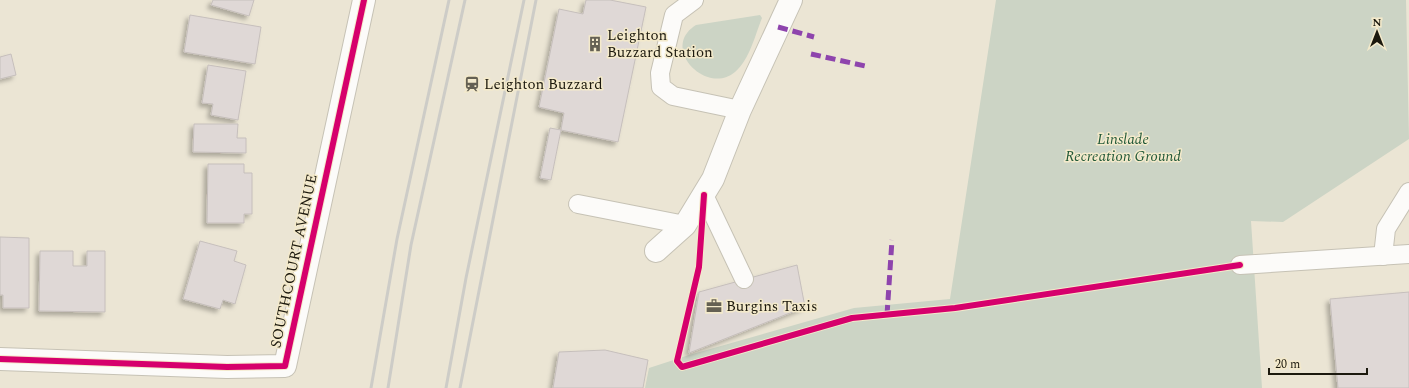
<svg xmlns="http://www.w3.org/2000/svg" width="1409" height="388" font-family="Spectral,serif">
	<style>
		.green { fill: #ccd4c5 }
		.building { fill: #dfd8d6; stroke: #c6bfbc; filter: url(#shadow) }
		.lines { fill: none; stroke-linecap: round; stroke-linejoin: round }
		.lane-casing { stroke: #c6c2b5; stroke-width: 20 }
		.street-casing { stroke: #c6c2b5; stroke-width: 24 }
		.lane { stroke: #fcfbf9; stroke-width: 18 }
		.street { stroke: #fcfbf9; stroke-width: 22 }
		.rail { stroke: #cdccc7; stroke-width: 3 }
		.quiet { stroke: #8e44ad; stroke-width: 5; stroke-dasharray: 10 5; stroke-linecap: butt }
		.cycleway-casing { stroke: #f4eacb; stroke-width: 8 }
		.cycleway { stroke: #d6006c; stroke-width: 6 }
		.labels { text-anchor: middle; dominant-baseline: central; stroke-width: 3; stroke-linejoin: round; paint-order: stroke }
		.poi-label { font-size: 15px; fill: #1c190e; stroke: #f4eacb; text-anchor: start }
		.park-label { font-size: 15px; font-style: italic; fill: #225939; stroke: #f4eacb }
		.street-label { font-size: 15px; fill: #1c190e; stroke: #f4eacb }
	</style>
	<defs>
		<filter id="shadow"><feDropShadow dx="-3.5" dy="3.5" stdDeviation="2" flood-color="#0004"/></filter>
	</defs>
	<rect width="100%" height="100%" fill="#ebe5d4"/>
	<!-- green -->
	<g class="green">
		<path d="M996,0H1406L1409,139L1283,222L1251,221L1262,388H645L649,368L689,355L854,308L950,299Z"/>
		<path d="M760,15L762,18C755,35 750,59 735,72C707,96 659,48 696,25Z"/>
	</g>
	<!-- building -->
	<g class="building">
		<path d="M213,0H254L249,16L211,5Z"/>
		<path d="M586,0H610L646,7L618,142L561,130L564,113L539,107L559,9L583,14Z"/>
		<path d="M190,15L261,27L255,64L184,52Z"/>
		<path d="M11,54L16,75L0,79V57Z"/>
		<path d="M208,65L246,71L238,120L211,115L213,104L202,103Z"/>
		<path d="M194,124H238L237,138H246V153L193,152Z"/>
		<path d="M550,128L561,130L551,180L540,178Z"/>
		<path d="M208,164H244V173H252V214H244V223H207Z"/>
		<path d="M0,237L29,238V308H3V295H0Z"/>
		<path d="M200,241L237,251L234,261L246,265L235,304L223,300L220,309L183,299Z"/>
		<path d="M40,251H73V266H87V251H105V312L39,311Z"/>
		<path d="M797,265L805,307L689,353L699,292Z"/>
		<path d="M1409,292V388H1338L1330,299Z"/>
		<path d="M605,350L648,360L643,388H553L559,352Z"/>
	</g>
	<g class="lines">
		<defs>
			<g id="lane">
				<path d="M694,0L674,15L660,73L661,87L673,96L740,110"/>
				<path d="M704,195L744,279"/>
				<path d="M578,204L685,225"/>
				<path d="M1383,256L1386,229L1409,192"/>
				<path d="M1240,265L1409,254"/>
			</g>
			<g id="street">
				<path d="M656,251L685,225L713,179L740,110L791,0"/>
				<path d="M0,359L227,367L285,366L364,0"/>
			</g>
		</defs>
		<!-- lane casing -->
		<use href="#lane" class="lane-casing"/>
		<!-- street casing -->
		<use href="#street" class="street-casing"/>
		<!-- lane -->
		<use href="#lane" class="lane"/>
		<!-- street -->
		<use href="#street" class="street"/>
		<!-- rail -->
		<g class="rail">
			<path d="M371,388L397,239L449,0"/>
			<path d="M388,388L411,245L465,0"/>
			<path d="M446,388L466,278L524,0"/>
			<path d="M460,388L536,0"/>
		</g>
		<!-- quiet -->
		<g class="quiet">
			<path d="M778,27L814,37"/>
			<path d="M811,54L865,66"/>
			<path d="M887,315L892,240"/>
		</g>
		<defs>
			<g id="cycleway">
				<path d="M704,195L699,267L677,361L682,367L852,318L955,308L1240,265"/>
				<path d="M0,359L227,367L285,366L364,0"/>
			</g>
		</defs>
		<!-- cycleway casing -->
		<use href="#cycleway" class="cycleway-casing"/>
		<!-- cycleway -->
		<use href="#cycleway" class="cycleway"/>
	</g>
	<!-- icons -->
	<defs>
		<symbol id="building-bare" viewBox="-9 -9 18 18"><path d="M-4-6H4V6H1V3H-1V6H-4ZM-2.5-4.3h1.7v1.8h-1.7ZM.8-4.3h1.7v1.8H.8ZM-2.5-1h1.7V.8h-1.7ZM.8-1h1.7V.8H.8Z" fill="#646053" stroke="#f4eacb" stroke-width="2.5" paint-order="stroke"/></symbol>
		<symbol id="station-bare" viewBox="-9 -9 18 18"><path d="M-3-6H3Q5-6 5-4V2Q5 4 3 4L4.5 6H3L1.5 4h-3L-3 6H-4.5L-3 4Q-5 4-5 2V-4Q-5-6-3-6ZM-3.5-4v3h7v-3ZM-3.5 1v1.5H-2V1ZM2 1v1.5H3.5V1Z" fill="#646053" stroke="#f4eacb" stroke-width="2.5" paint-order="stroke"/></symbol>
		<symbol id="office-bare" viewBox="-9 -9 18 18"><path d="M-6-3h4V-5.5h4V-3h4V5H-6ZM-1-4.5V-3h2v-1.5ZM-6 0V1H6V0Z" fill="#646053" stroke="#f4eacb" stroke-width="2.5" paint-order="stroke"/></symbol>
	</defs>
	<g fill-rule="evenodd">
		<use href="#building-bare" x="584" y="33" width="22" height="22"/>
		<use href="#station-bare" x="461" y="73" width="22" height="22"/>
		<use href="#office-bare" x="703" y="295" width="22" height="22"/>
	</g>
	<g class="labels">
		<!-- poi labels -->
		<g class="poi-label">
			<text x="607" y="35">Leighton<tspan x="607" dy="17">Buzzard Station</tspan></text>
			<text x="484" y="84">Leighton Buzzard</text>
			<text x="726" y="306">Burgins Taxis</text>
		</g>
		<!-- park labels -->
		<g class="park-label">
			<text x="1123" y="139">Linslade<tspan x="1123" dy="17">Recreation Ground</tspan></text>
		</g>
		<!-- street labels -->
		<g class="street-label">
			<text transform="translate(294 261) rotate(-78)">SOUTHCOURT AVENUE</text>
		</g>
	</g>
	<!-- north arrow -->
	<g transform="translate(1377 32)" stroke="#f4eacb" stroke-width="3" paint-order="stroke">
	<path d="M0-3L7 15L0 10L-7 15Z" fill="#1c190e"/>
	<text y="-6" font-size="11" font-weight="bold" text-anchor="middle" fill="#1c190e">N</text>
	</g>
	<!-- scale -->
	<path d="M1269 368v6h98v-6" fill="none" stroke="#1c190e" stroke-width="2"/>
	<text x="1275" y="368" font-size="12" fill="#1c190e" stroke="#f4eacb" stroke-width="3" paint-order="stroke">20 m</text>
</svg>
